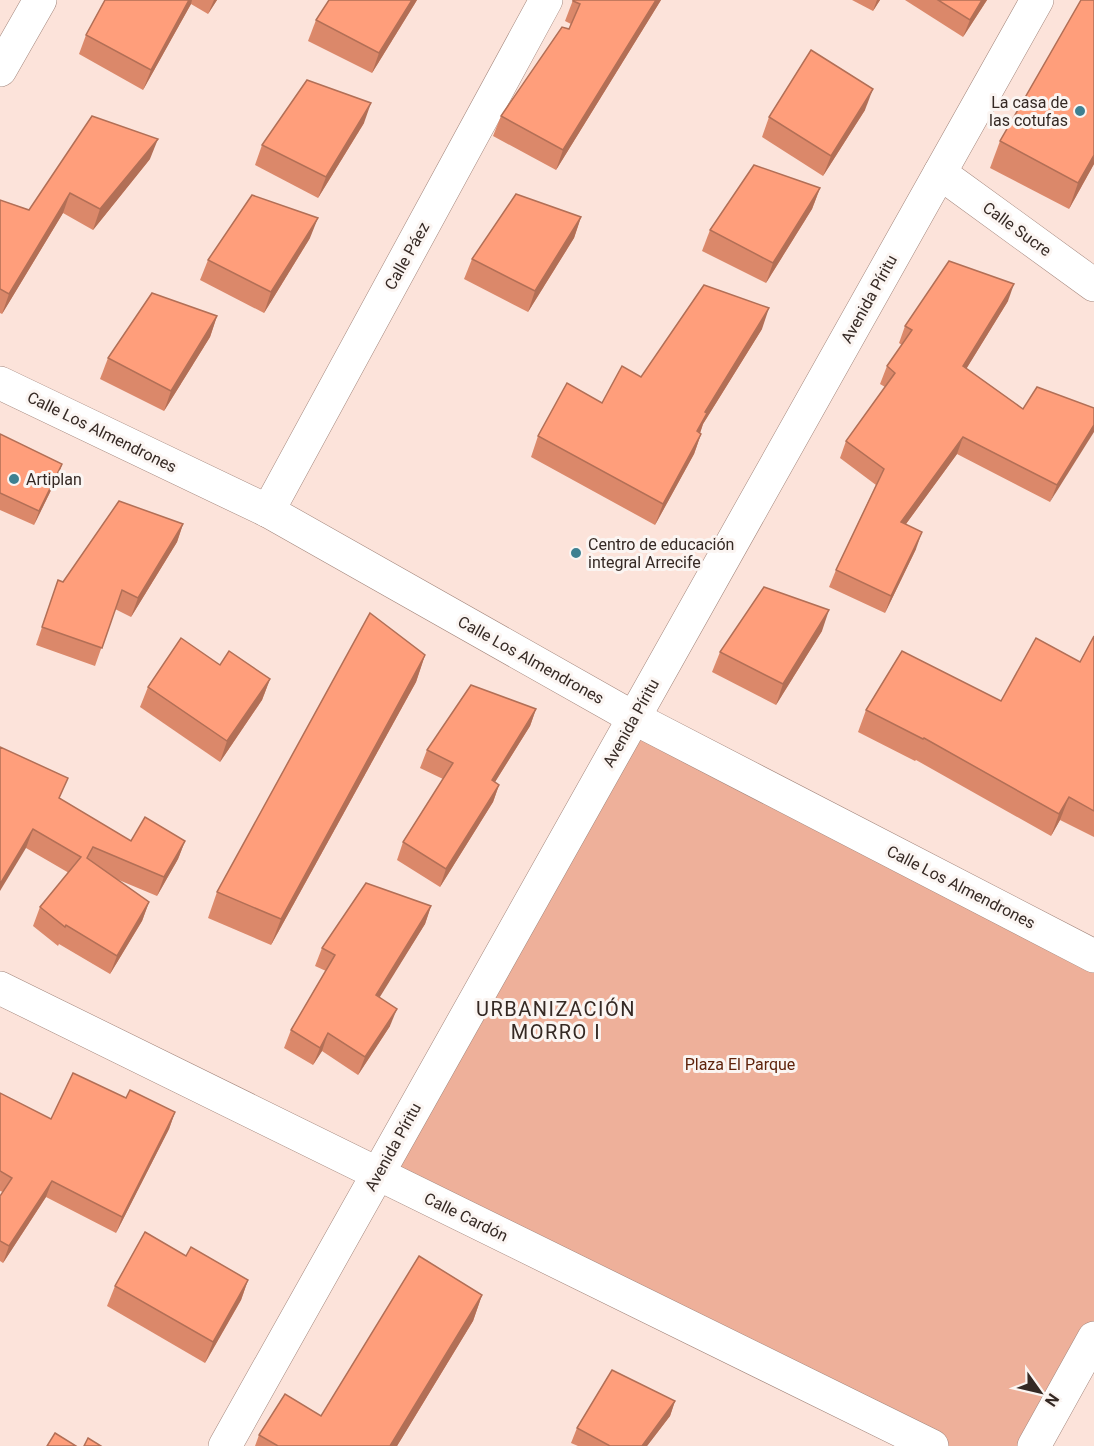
<svg xmlns="http://www.w3.org/2000/svg" width="1094" height="1446" font-family="Roboto,sans-serif">
	<style>
		.green { fill: #eeb09a }
		.lines { fill: none; stroke-linecap: round; stroke-linejoin: round }
		.minor-casing { stroke: #a3867c; stroke-width: 34 }
		.minor { stroke: #fff; stroke-width: 33 }
		.wall { fill: #db886a }
		.shaded-wall { fill: #b26f56 }
		.building { fill: #ff9e7b; stroke: #b26f56; stroke-width: 1.5 }
		.poi-dot { fill: #3e8091; stroke: #fbf5f2; stroke-width: 2 }
		.labels { text-anchor: middle; dominant-baseline: central; stroke-width: 6; stroke-linejoin: round; paint-order: stroke }
		.poi-label { font-size: 16px; fill: #352924; stroke: #fbf5f2; text-anchor: start }
		.street-label { font-size: 16px; fill: #352924; stroke: #fbf5f2 }
		.park-label { font-size: 16px; fill: #5f230b; stroke: #fbf5f2 }
		.quarter-label { font-size: 20px; letter-spacing: 1.5px; fill: #352924; stroke: #fbf5f2 }
	</style>
	<rect width="100%" height="100%" fill="#fce3da"/>
	<!-- green -->
	<path class="green" d="M634,718L1094,956V1338L1034,1446H932L378,1173Z"/>
	<g class="lines">
		<defs>
			<g id="minor">
				<path d="M0,70L40,0"/>
				<path d="M940,173L1094,285"/>
				<path d="M0,383L268,511L634,718L1094,956"/>
				<path d="M268,511L546,0"/>
				<path d="M0,988L932,1446"/>
				<path d="M225,1446L1037,0"/>
				<path d="M1034,1446L1094,1338"/>
			</g>
		</defs>
		<!-- minor casing -->
		<use href="#minor" class="minor-casing"/>
		<!-- minor -->
		<use href="#minor" class="minor"/>
	</g>
	<!-- wall -->
	<g class="wall">
		<path d="M105,0H217L208,14L191,4L143,90L79,54L86,35Z"/>
		<path d="M417,0L372,73L308,41L316,20Z"/>
		<path d="M573,0H661L556,170L493,136L501,116L569,29L571,24L565,21Z"/>
		<path d="M852,0H880L873,11Z"/>
		<path d="M905,0H987L963,37Z"/>
		<path d="M865,110L823,176L762,137L769,117Z"/>
		<path d="M364,123L318,198L255,165L262,145Z"/>
		<path d="M1000,141L1094,164L1069,209L990,168Z"/>
		<path d="M150,159L93,230L63,213L2,314L0,313V200L29,210Z"/>
		<path d="M820,188L812,209L766,283L702,251L710,230Z"/>
		<path d="M581,217L574,238L528,312L464,279L472,259Z"/>
		<path d="M310,238L264,313L200,280L208,260Z"/>
		<path d="M1008,301L966,369L1023,409L1094,408L1050,502L957,454L906,524L916,549L885,613L829,587L836,570L876,485L840,458L846,441L885,387L880,384L887,366L902,345L899,343L905,326Z"/>
		<path d="M217,316L210,337L164,411L100,379L108,358Z"/>
		<path d="M762,329L703,424L700,433L701,434L694,454L655,525L531,457L538,436L602,403L641,377Z"/>
		<path d="M0,434L62,464L57,478L34,525L0,510Z"/>
		<path d="M183,524L177,542L131,617L115,609L95,666L36,645L58,580L63,582Z"/>
		<path d="M822,631L776,705L712,672L720,652Z"/>
		<path d="M1094,636V837L1060,820L1051,836L916,760L915,761L858,732L866,710L1001,701L1080,662Z"/>
		<path d="M425,655L416,682L271,945L208,918L217,892Z"/>
		<path d="M220,665L270,679L262,700L220,762L140,707L148,687Z"/>
		<path d="M536,709L530,726L495,782L499,785L493,802L440,887L397,860L403,842L443,779L420,768L427,750Z"/>
		<path d="M0,747L60,799L131,841H185L178,859L157,896L114,878L149,902L142,921L110,974L59,944L58,946L33,926L40,907L69,873L26,848Z"/>
		<path d="M431,906L425,924L379,997L390,1026L358,1075L322,1051L313,1065L284,1048L291,1030L326,971L315,966L322,948Z"/>
		<path d="M0,1093L51,1119L126,1098L175,1112L169,1129L116,1233L46,1197L3,1263L0,1261V1196L3,1192L0,1191Z"/>
		<path d="M186,1256L248,1280L241,1300L205,1363L107,1306L115,1286Z"/>
		<path d="M482,1295L473,1321L397,1446H255L259,1435L321,1416Z"/>
		<path d="M675,1401L670,1416L647,1446H578L571,1443L577,1428Z"/>
	</g>
	<!-- shaded-wall -->
	<g class="shaded-wall">
		<path d="M189,0H192L191,4L143,90L151,70Z"/>
		<path d="M214,0H217L208,14Z"/>
		<path d="M412,0H417L372,73L379,53Z"/>
		<path d="M656,0H661L556,170L563,150Z"/>
		<path d="M877,0H880L873,11Z"/>
		<path d="M982,0H987L963,37L970,20Z"/>
		<path d="M873,89L865,110L823,176L831,156Z"/>
		<path d="M371,103L364,123L318,198L326,177Z"/>
		<path d="M158,139L150,159L93,230L100,209Z"/>
		<path d="M1094,155V164L1069,209L1078,183Z"/>
		<path d="M820,188L812,209L766,283L773,263Z"/>
		<path d="M70,193L63,213L2,314L9,294Z"/>
		<path d="M581,217L574,238L528,312L535,291Z"/>
		<path d="M318,218L310,238L264,313L271,292Z"/>
		<path d="M1014,284L1008,301L957,384L963,366Z"/>
		<path d="M769,308L762,329L703,424L700,433L697,431L705,412Z"/>
		<path d="M217,316L210,337L164,411L171,391Z"/>
		<path d="M1094,425V432L1050,502L1057,485Z"/>
		<path d="M701,434L694,454L655,525L663,504Z"/>
		<path d="M963,437L957,454L895,539L901,522Z"/>
		<path d="M62,464L57,478L34,525L39,511Z"/>
		<path d="M183,524L177,542L131,617L138,598Z"/>
		<path d="M922,532L916,549L885,613L891,596Z"/>
		<path d="M829,610L822,631L776,705L783,684Z"/>
		<path d="M425,655L416,682L271,945L281,919Z"/>
		<path d="M270,679L262,700L220,762L227,741Z"/>
		<path d="M536,709L530,726L485,798L492,780Z"/>
		<path d="M499,785L493,802L440,887L446,869Z"/>
		<path d="M1069,797L1060,820L1051,836L1059,814Z"/>
		<path d="M33,829L26,848L0,891V884Z"/>
		<path d="M185,841L178,859L157,896L164,877Z"/>
		<path d="M149,902L142,921L110,974L117,956Z"/>
		<path d="M431,906L425,924L370,1013L376,995Z"/>
		<path d="M397,1009L390,1026L358,1075L365,1057Z"/>
		<path d="M328,1033L322,1051L313,1065L320,1048Z"/>
		<path d="M175,1112L169,1129L116,1233L122,1217Z"/>
		<path d="M52,1181L46,1197L3,1263L9,1246Z"/>
		<path d="M248,1280L241,1300L205,1363L213,1342Z"/>
		<path d="M482,1295L473,1321L397,1446H390Z"/>
		<path d="M675,1401L670,1416L647,1446H642Z"/>
	</g>
	<!-- building -->
	<g class="building">
		<path d="M105,0H189L151,70L86,35Z"/>
		<path d="M329,0H412L379,53L316,20Z"/>
		<path d="M573,0H656L563,150L501,116L562,27L569,29L580,4L573,1Z"/>
		<path d="M938,0H982L970,20Z"/>
		<path d="M1081,0H1094V155L1078,183L1000,141Z"/>
		<path d="M811,50L873,89L831,156L769,117Z"/>
		<path d="M307,80L371,103L326,177L262,145Z"/>
		<path d="M92,116L158,139L100,209L70,193L9,294L0,289V200L29,210Z"/>
		<path d="M754,165L820,188L773,263L710,230Z"/>
		<path d="M516,194L581,217L535,291L472,259Z"/>
		<path d="M252,195L318,218L271,292L208,260Z"/>
		<path d="M949,261L1014,284L963,366L1023,409L1037,387L1094,408V425L1057,485L963,437L901,522L922,532L891,596L836,570L884,469L846,441L895,373L887,366L912,330L905,326Z"/>
		<path d="M704,285L769,308L705,412L707,413L697,431L701,434L663,504L538,436L567,383L602,403L622,366L641,377Z"/>
		<path d="M152,293L217,316L171,391L108,358Z"/>
		<path d="M0,434L62,464L39,511L0,493Z"/>
		<path d="M119,501L183,524L138,598L122,590L102,648L42,627L58,580L63,582Z"/>
		<path d="M764,587L829,610L783,684L720,652Z"/>
		<path d="M370,613L425,655L281,919L217,892Z"/>
		<path d="M1094,636V811L1069,797L1059,814L924,738L923,739L866,710L902,651L1001,701L1036,638L1080,662Z"/>
		<path d="M181,638L220,665L229,651L270,679L227,741L148,687Z"/>
		<path d="M471,685L536,709L492,780L499,785L446,869L403,842L453,763L427,750Z"/>
		<path d="M0,747L68,778L59,798L131,841L145,817L185,841L164,877L93,847L87,858L149,902L117,956L66,925L65,927L40,907L81,857L33,829L0,884Z"/>
		<path d="M366,883L431,906L376,995L397,1009L365,1057L328,1033L320,1048L291,1030L335,955L322,948Z"/>
		<path d="M73,1073L126,1098L130,1090L175,1112L122,1217L52,1181L9,1246L0,1241V1196L12,1178L0,1171V1093L51,1119Z"/>
		<path d="M145,1232L186,1256L191,1247L248,1280L213,1342L115,1286Z"/>
		<path d="M419,1256L482,1295L390,1446H278L259,1435L285,1394L321,1416Z"/>
		<path d="M612,1370L675,1401L642,1446H610L577,1428Z"/>
		<path d="M55,1433L76,1446H47Z"/>
		<path d="M88,1438L101,1446H84Z"/>
	</g>
	<!-- markers -->
	<g class="poi-dot">
		<circle cx="1080" cy="111" r="6"/>
		<circle cx="14" cy="479" r="6"/>
		<circle cx="576" cy="553" r="6"/>
	</g>
	<g class="labels">
		<!-- poi labels -->
		<g class="poi-label">
			<text x="1068" y="102" text-anchor="end">La casa de<tspan x="1068" dy="18">las cotufas</tspan></text>
			<text x="26" y="479">Artiplan</text>
			<text x="588" y="544">Centro de educación<tspan x="588" dy="18">integral Arrecife</tspan></text>
		</g>
		<!-- street labels -->
		<g class="street-label">
			<text transform="translate(1017 229) rotate(36)">Calle Sucre</text>
			<text transform="translate(407 256) rotate(-61)">Calle Páez</text>
			<text transform="translate(869 299) rotate(-61)">Avenida Píritu</text>
			<text transform="translate(102 432) rotate(26)">Calle Los Almendrones</text>
			<text transform="translate(531 660) rotate(29)">Calle Los Almendrones</text>
			<text transform="translate(631 723) rotate(-61)">Avenida Píritu</text>
			<text transform="translate(961 887) rotate(27)">Calle Los Almendrones</text>
			<text transform="translate(393 1147) rotate(-61)">Avenida Píritu</text>
			<text transform="translate(466 1217) rotate(26)">Calle Cardón</text>
		</g>
		<!-- park labels -->
		<g class="park-label">
			<text x="740" y="1064">Plaza El Parque</text>
		</g>
		<!-- quarter labels -->
		<g class="quarter-label">
			<text x="556" y="1009">URBANIZACIÓN<tspan x="556" dy="23">MORRO I</tspan></text>
		</g>
	</g>
	<!-- north arrow -->
	<g transform="translate(1040 1392) rotate(124)" stroke="#fbf5f2" stroke-width="4.5" paint-order="stroke">
	<path d="M0-4.5L10 22L0 15L-10 22Z" fill="#352924"/>
	<text y="-9" font-size="16" font-weight="bold" text-anchor="middle" fill="#352924">N</text>
	</g>
</svg>
